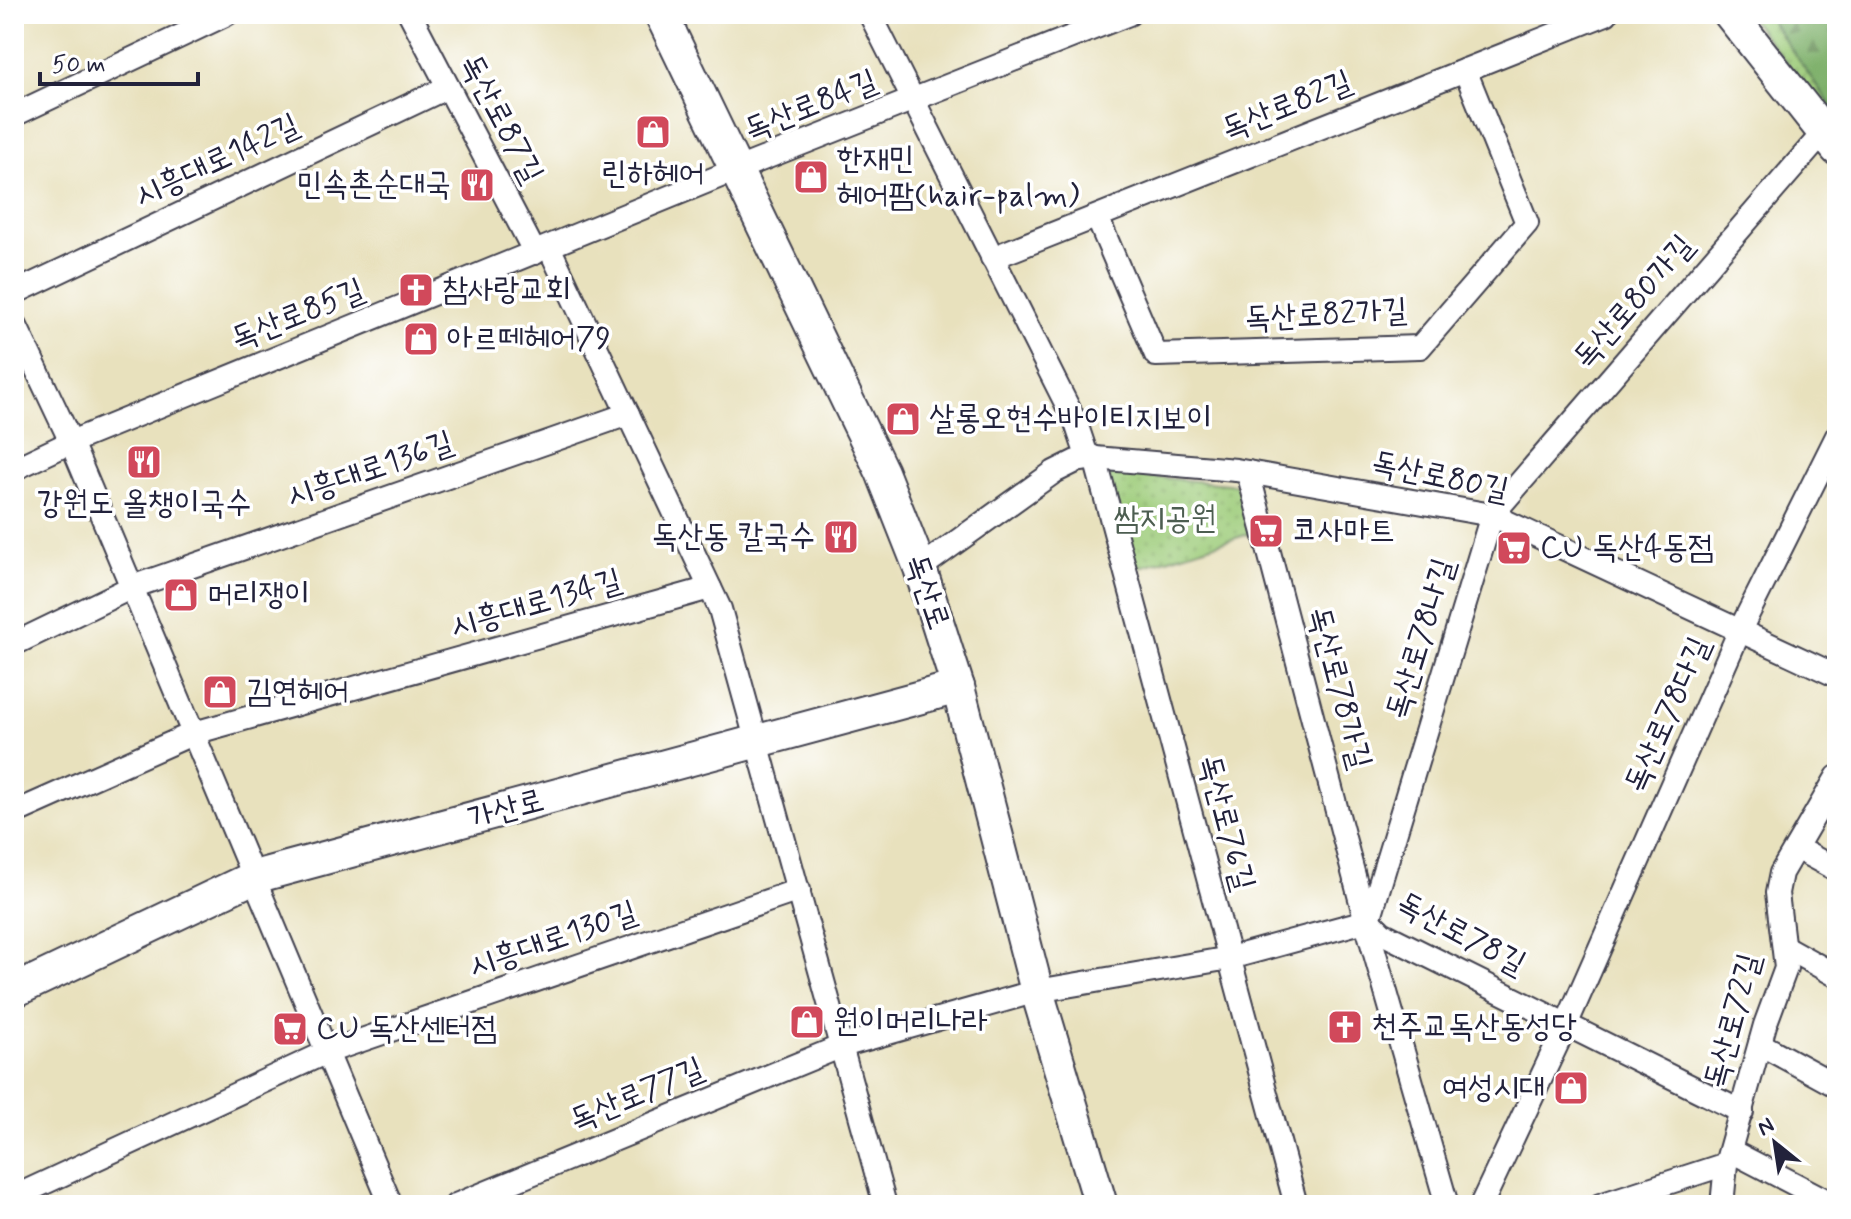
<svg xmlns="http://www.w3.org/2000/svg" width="1851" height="1219" font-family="Mynerve,'Poor Story',sans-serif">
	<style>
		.green { fill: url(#green-dots); stroke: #60775a; stroke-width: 2 }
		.forest { fill: url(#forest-firs); stroke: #506952; stroke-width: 2 }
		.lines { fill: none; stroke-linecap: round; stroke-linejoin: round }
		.street-casing { stroke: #403f4e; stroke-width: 26 }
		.secondary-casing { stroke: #403f4e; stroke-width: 36 }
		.street { stroke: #fff; stroke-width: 22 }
		.secondary { stroke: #fff; stroke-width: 32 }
		.labels { text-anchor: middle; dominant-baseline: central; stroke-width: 7; stroke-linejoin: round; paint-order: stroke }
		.street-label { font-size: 32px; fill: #22223b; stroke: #fff }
		.poi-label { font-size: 32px; fill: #22223b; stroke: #fff; text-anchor: start }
		.park-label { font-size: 32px; fill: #4d5e51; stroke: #fff }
	</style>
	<defs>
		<pattern id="green-dots" width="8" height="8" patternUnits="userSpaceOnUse" patternTransform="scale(2)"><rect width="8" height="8" fill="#9ecc7a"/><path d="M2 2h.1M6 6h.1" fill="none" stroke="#88af6a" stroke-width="1.8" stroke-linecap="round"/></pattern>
		<pattern id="forest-firs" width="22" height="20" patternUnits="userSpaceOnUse" patternTransform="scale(2)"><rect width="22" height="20" fill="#7eb06a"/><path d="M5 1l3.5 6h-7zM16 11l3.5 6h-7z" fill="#678f58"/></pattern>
	</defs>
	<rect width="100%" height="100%" fill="#fff"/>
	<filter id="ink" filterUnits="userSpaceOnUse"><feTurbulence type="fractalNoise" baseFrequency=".0125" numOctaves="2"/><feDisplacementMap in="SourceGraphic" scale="16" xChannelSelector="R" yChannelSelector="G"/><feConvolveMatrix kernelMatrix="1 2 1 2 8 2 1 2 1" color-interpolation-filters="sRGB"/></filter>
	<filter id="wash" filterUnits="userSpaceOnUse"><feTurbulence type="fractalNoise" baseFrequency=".006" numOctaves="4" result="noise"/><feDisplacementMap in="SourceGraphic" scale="32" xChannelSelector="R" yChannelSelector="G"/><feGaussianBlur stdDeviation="1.8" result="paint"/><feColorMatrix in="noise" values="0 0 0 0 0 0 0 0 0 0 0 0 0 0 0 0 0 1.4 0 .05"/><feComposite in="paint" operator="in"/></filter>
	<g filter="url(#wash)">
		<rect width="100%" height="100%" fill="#e8e1bd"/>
		<!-- green -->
		<g class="green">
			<path d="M1747,14H1837V125Z"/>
			<path d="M1108,473L1238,485L1252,533L1137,568Z"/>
		</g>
		<!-- forest -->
		<path class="forest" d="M1766,14H1837V114Z"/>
	</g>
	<g filter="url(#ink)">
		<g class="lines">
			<defs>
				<g id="street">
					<path d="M410,14L535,253"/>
					<path d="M870,14L1076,423L1086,453L1095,458L1296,1205"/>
					<path d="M14,115L227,14"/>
					<path d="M1097,217L1156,355L1420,347L1527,223L1465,70"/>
					<path d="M549,247L720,609L885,1205"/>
					<path d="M992,258L1606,14"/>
					<path d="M14,293L448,87"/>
					<path d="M14,322L71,442L391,1205"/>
					<path d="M14,469L71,442L735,170L1129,14"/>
					<path d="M1248,472L1369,933L1447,1205"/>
					<path d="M920,568L1054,472L1076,461L1095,458L1236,470L1492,515L1837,676"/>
					<path d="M14,644L132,587L628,414"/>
					<path d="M14,813L194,733L710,588"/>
					<path d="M1796,848L1837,870"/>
					<path d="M1369,920L1492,515L1824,132"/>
					<path d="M1785,947L1837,976"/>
					<path d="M1760,1044L1837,1086"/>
					<path d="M1731,1151L1835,1205"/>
					<path d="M14,1197L327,1052L799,890"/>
					<path d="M456,1205L842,1046L1037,991L1230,958L1369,920L1382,933L1742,1112"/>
					<path d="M1481,1205L1566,1025L1740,630L1837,436"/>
					<path d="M1600,1205L1726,1164"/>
					<path d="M1722,1205L1726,1164L1765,1025L1786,968L1777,893L1781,873L1837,777"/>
				</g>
				<g id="secondary">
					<path d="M661,14L882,472L920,568L958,687L1037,991L1101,1205"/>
					<path d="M1730,14L1837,149"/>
					<path d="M14,991L254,877L958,687"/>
				</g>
			</defs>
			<!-- street casing -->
			<use href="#street" class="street-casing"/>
			<!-- secondary casing -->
			<use href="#secondary" class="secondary-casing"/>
			<!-- street -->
			<use href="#street" class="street"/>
			<!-- secondary -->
			<use href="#secondary" class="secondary"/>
		</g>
	</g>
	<!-- icons -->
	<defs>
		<symbol id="shop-square" viewBox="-11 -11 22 22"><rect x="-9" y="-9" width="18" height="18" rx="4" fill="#d1495b" stroke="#fff"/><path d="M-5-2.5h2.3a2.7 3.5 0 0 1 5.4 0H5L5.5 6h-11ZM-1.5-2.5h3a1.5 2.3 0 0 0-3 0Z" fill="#fff"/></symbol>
		<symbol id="restaurant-square" viewBox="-11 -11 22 22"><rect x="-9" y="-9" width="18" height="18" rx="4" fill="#d1495b" stroke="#fff"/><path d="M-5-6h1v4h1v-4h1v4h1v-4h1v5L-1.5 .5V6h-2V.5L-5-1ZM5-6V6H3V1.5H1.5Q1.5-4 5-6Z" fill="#fff"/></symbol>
		<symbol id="church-square" viewBox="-11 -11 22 22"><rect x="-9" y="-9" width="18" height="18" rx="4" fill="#d1495b" stroke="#fff"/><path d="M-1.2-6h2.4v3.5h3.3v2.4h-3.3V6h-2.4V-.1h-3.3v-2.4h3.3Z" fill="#fff"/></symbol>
		<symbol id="supermarket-square" viewBox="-11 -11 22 22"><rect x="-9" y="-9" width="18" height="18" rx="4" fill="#d1495b" stroke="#fff"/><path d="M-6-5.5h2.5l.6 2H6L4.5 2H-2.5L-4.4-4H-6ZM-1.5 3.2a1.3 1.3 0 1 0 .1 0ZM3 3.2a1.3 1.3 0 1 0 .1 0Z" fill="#fff"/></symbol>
	</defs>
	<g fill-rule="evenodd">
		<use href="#shop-square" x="633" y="112" width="40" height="40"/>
		<use href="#shop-square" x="791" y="157" width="40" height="40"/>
		<use href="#restaurant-square" x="457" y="165" width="40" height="40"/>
		<use href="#church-square" x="396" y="270" width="40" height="40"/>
		<use href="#shop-square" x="401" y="319" width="40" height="40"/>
		<use href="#shop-square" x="883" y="399" width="40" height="40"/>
		<use href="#restaurant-square" x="124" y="442" width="40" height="40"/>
		<use href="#supermarket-square" x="1246" y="511" width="40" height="40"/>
		<use href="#restaurant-square" x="821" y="517" width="40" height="40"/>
		<use href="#supermarket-square" x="1494" y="528" width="40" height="40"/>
		<use href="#shop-square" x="161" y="575" width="40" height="40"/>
		<use href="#shop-square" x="200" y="672" width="40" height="40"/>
		<use href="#shop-square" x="787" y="1002" width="40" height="40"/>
		<use href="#church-square" x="1325" y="1007" width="40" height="40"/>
		<use href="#supermarket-square" x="270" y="1009" width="40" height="40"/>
		<use href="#shop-square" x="1551" y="1068" width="40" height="40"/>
	</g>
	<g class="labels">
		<!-- street labels -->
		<g class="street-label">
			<text transform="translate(811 106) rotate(-22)">독산로84길</text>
			<text transform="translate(1287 106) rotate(-22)">독산로82길</text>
			<text transform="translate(501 119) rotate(62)">독산로87길</text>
			<text transform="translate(217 161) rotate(-25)">시흥대로142길</text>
			<text transform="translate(1634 302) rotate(-49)">독산로80가길</text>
			<text transform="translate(298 315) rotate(-22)">독산로85길</text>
			<text transform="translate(1326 315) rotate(-3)">독산로82가길</text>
			<text transform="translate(370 470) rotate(-19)">시흥대로136길</text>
			<text transform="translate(1440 477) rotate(12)">독산로80길</text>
			<text transform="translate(927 592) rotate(71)">독산로</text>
			<text transform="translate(536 604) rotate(-16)">시흥대로134길</text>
			<text transform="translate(1421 639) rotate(-73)">독산로78나길</text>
			<text transform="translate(1339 688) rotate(75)">독산로78가길</text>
			<text transform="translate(1668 715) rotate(-66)">독산로78다길</text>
			<text transform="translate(506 810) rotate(-15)">가산로</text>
			<text transform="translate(1226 823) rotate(75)">독산로76길</text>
			<text transform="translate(1461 934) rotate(28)">독산로78길</text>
			<text transform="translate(553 940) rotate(-19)">시흥대로130길</text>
			<text transform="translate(1733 1021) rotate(-75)">독산로72길</text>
			<text transform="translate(637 1095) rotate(-23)">독산로77길</text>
		</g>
		<!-- poi labels -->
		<g class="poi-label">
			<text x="837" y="159">한재민<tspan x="837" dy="37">헤어팜(hair-palm)</tspan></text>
			<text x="653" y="174" text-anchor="middle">린하헤어</text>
			<text x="451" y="185" text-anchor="end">민속촌순대국</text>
			<text x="442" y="290">참사랑교회</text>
			<text x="447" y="339">아르떼헤어79</text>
			<text x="929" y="419">살롱오현수바이티지보이</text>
			<text x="144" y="504" text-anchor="middle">강원도 올챙이국수</text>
			<text x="1292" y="531">코사마트</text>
			<text x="815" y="537" text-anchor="end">독산동 칼국수</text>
			<text x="1540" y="548">CU 독산4동점</text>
			<text x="207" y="595">머리쟁이</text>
			<text x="246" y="692">김연헤어</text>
			<text x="833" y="1022">원이머리나라</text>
			<text x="1371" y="1027">천주교독산동성당</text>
			<text x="316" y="1029">CU 독산센터점</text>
			<text x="1545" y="1088" text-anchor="end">여성시대</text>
		</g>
		<!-- park labels -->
		<g class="park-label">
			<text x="1165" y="519">쌈지공원</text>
		</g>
	</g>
	<!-- margin -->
	<rect width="1851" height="1219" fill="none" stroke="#fff" stroke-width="48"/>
	<!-- north arrow -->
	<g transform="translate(1775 1143) rotate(330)" stroke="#ffffff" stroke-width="6" paint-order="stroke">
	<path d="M0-6L14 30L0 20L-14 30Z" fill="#22223b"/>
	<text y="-12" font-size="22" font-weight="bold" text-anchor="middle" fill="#22223b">N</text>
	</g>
	<!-- scale -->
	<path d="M40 72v12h158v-12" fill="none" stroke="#22223b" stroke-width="4"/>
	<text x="52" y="72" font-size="24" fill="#22223b" stroke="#ffffff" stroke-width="6" paint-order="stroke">50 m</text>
</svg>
